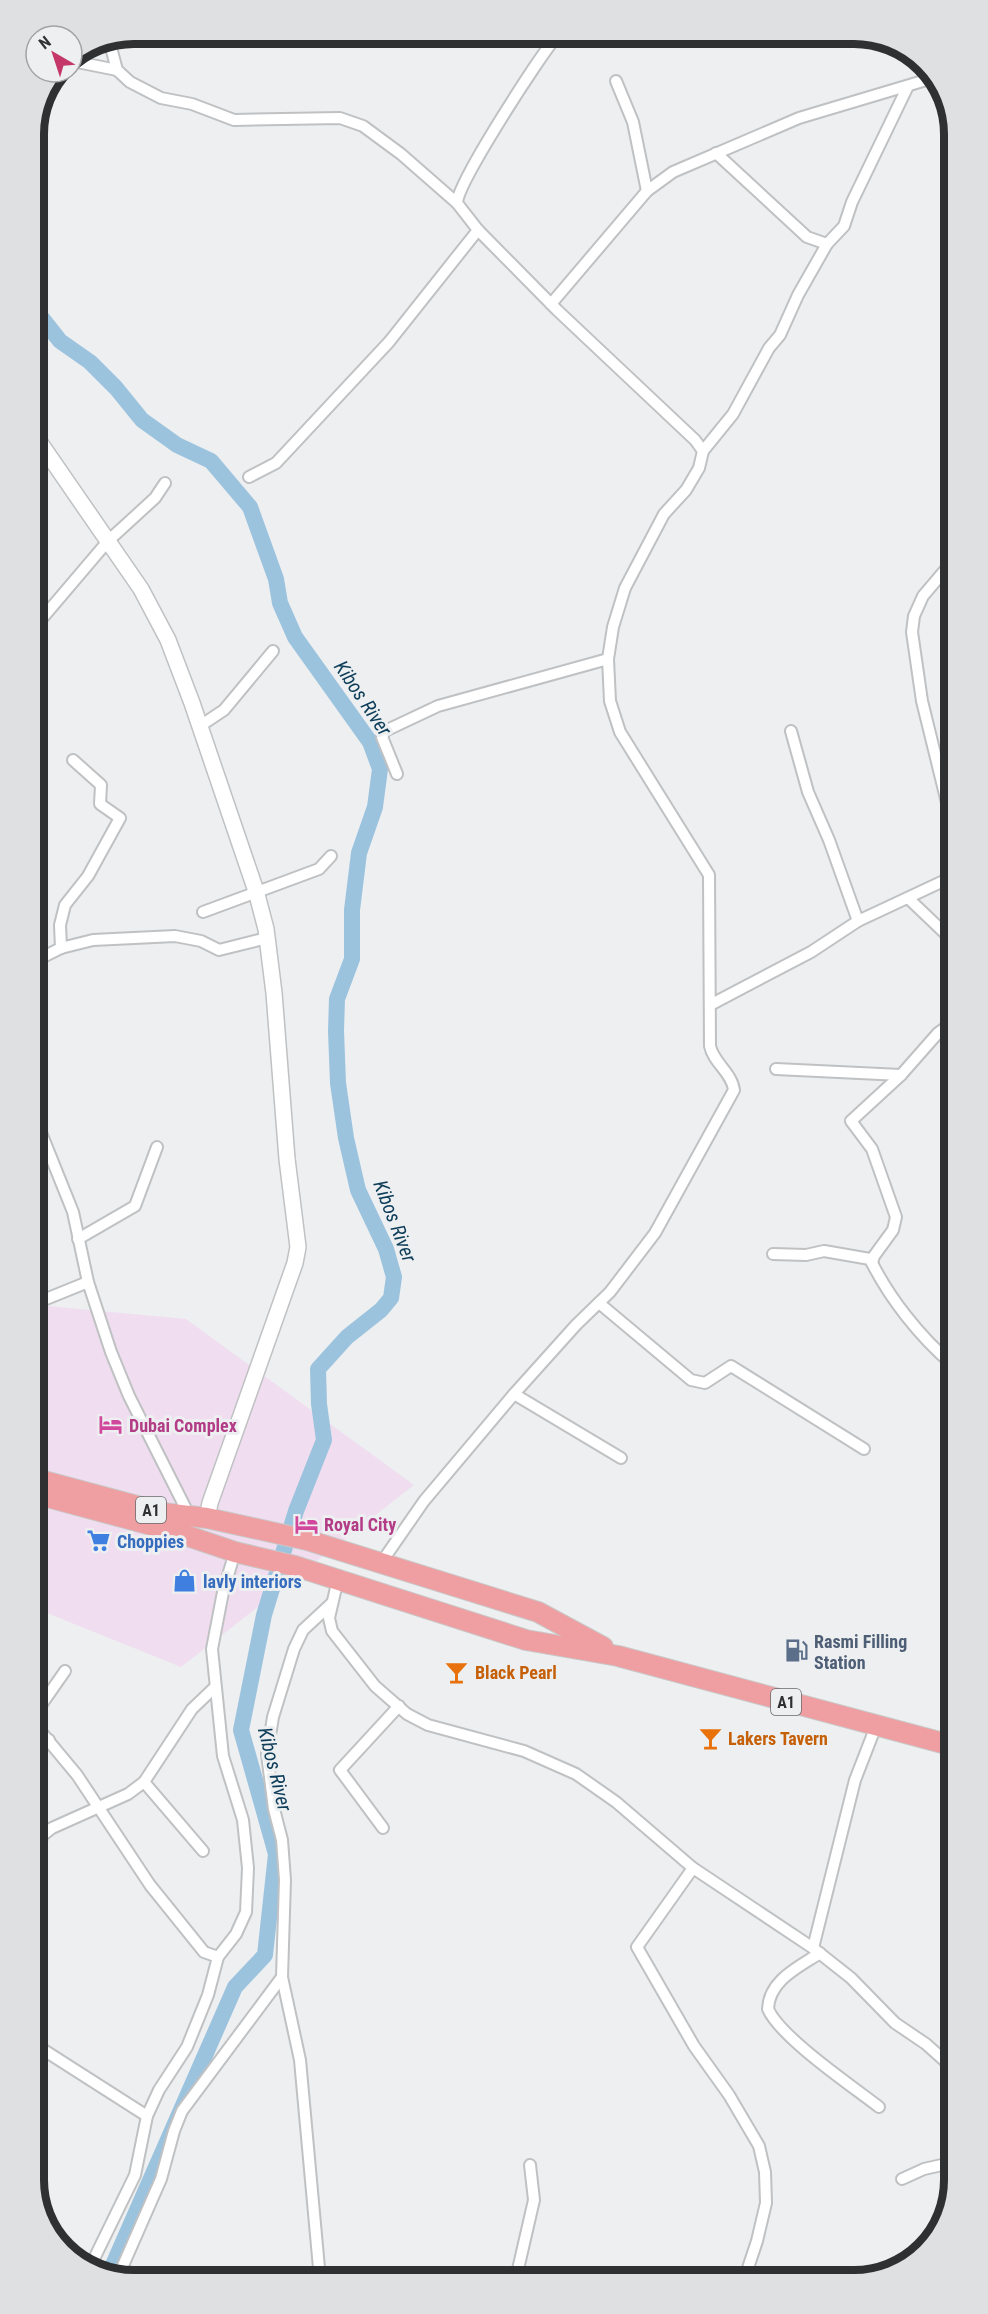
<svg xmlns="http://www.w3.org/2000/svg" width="988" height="2314" font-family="'Roboto Condensed',sans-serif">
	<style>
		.commercial { fill: #f0def0 }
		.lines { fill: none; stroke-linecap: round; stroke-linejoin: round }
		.river { stroke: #9cc3de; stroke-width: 16 }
		.street-casing { stroke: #bfc1c3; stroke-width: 14 }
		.secondary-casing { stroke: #bfc1c3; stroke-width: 18 }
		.highway-casing { stroke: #c9c9c9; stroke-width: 22 }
		.street { stroke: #fff; stroke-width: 10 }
		.secondary { stroke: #fff; stroke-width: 15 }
		.highway { stroke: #ef9ea1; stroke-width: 20 }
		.labels { text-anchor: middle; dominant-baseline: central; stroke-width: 6; stroke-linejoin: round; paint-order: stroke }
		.shield { fill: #edeff1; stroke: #68696b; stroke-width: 1.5 }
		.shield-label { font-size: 16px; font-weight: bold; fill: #2f3031 }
		.hotel-label { font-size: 18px; font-weight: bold; fill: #b23c85; stroke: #edeff1; text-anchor: start }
		.shop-label { font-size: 18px; font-weight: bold; fill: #366cbe; stroke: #edeff1; text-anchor: start }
		.service-label { font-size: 18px; font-weight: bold; fill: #4e5e75; stroke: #edeff1; text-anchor: start }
		.food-label { font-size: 18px; font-weight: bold; fill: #c56008; stroke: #edeff1; text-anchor: start }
		.water-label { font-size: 20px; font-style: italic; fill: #0d3d59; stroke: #edeff1 }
		.rim { fill: none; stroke: #2f3031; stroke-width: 8 }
	</style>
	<rect width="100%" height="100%" fill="#edeff1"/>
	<!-- commercial -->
	<path class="commercial" d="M36,1305L186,1319L414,1485L181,1667L37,1609Z"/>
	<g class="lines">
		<!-- river -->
		<path class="river" d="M34,308L60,341L90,362L116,388L142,420L177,445L211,461L250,507L276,579L280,603L295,637L370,742L380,769L375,807L359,853L352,910V959L337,999L336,1031L338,1083L346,1138L358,1190L386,1249L394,1277L391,1298L381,1310L347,1337L318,1369L319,1404L324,1440L296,1511L264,1615L241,1730L276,1854L265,1955L235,1987L109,2274"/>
		<defs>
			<g id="street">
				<path d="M109,40L117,70L130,82L161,98L192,104L234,120L340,118L363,126L401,154L457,203"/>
				<path d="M72,61L117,70"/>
				<path d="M616,81L633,122L647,191"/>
				<path d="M716,153L807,237L827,244"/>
				<path d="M551,304L647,191L673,172L799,118L933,78"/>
				<path d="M703,451L733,414L769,348L780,335L798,295L827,244L844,226L852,202L908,86"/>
				<path d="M249,477L276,463L389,342L478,230"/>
				<path d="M951,563L923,596L914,616L912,632L922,701L952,823"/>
				<path d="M34,628L108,541L155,498L165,483"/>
				<path d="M200,726L224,710L273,651"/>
				<path d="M791,731L808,792L829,840L858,921"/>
				<path d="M397,774L382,737L385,731L438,706L608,659"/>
				<path d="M908,898L952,940"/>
				<path d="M203,912L319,869L331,856"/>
				<path d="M61,948L60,925L65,905L88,876L120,818L100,804L101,785L73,760"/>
				<path d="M35,961L61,948L93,940L175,936L201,941L219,950L267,938"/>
				<path d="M710,1005L811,952L858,921L952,877"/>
				<path d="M776,1069L901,1075"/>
				<path d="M36,1120L73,1212L88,1282L111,1352L129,1396L185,1507"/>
				<path d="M78,1239L135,1206L157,1147"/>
				<path d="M773,1254L806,1255L824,1251L870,1259C889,1298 920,1337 953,1365"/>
				<path d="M872,1263L874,1256L893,1230L896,1217L872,1149L851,1121L901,1075L938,1033L952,1023"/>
				<path d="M36,1303L88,1282"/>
				<path d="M599,1303L691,1380L705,1383L731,1366L864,1449"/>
				<path d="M514,1394L621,1458"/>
				<path d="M381,1563L424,1501L514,1394L576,1325L610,1292L655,1233L734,1090C732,1073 713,1062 710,1046L709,875L620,732L610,701L608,659L613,627L625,588L664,514L686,490L699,468L703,451L695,440L557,310L478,230L457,203C458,182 539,57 557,36"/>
				<path d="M338,1579L329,1618L332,1631L375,1686L407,1714L428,1725L524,1751L576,1774L616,1802L693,1868L813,1948L851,1978L895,2023L926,2044L955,2070"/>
				<path d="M37,1711L65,1671"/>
				<path d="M37,1727L77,1775L150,1885L204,1952L218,1957"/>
				<path d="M37,1750L49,1740"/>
				<path d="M144,1782L203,1851"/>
				<path d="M383,1828L340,1770L399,1706"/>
				<path d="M37,1849L43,1835L52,1828L128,1794L144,1782L192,1709L214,1688"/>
				<path d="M693,1868L637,1947L694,2046L729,2095L759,2146L765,2172L766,2203L757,2241L745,2277"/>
				<path d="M813,1948L855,1780L876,1726"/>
				<path d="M820,1953C799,1967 769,1980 768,2009C781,2038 852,2086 879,2107"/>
				<path d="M38,1977L40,1984L38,1992"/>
				<path d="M39,2047L147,2116"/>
				<path d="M902,2179L924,2169L955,2162"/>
				<path d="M90,2267L135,2175L147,2116L159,2090L187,2047L208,1995L218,1957L236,1934L246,1912L248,1868L243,1820L223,1756L212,1649L223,1592L235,1552"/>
				<path d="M118,2277L161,2179L174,2131L182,2111L282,1977"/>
				<path d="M516,2278L534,2200L530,2165"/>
				<path d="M320,2279L300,2060L282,1977L285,1880L282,1840L274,1809L267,1754L273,1717L294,1649L303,1630L331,1604"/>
			</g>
			<path id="secondary" d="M34,434L141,589L168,640L192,703L256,891L266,929L274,993L287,1159L298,1247L295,1263L210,1503L207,1518"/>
			<g id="highway">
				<path d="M36,1479L163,1513L207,1518L307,1540L538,1612L603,1647"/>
				<path d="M36,1494L170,1530L235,1552L295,1566L526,1640L618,1656L954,1746"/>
			</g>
		</defs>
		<!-- street casing -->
		<use href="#street" class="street-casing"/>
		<!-- secondary casing -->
		<use href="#secondary" class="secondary-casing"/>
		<!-- highway casing -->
		<use href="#highway" class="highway-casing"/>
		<!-- street -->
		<use href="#street" class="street"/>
		<!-- secondary -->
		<use href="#secondary" class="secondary"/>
		<!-- highway -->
		<use href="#highway" class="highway"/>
	</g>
	<!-- icons -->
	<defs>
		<symbol id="hotel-bare" viewBox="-9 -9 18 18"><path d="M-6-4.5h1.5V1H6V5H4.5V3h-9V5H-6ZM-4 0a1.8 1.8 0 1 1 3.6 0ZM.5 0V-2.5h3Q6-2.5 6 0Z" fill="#d1479c" stroke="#edeff1" stroke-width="2.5" paint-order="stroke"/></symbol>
		<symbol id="supermarket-bare" viewBox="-9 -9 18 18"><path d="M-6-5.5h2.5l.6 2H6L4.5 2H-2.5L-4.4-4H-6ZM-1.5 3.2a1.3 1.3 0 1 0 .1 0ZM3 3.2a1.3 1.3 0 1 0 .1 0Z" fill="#3f7fe0" stroke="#edeff1" stroke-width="2.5" paint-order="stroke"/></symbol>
		<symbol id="shop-bare" viewBox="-9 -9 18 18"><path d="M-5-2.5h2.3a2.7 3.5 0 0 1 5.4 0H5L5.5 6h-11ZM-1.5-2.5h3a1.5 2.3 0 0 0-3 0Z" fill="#3f7fe0" stroke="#edeff1" stroke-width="2.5" paint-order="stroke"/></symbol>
		<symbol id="fuel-bare" viewBox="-9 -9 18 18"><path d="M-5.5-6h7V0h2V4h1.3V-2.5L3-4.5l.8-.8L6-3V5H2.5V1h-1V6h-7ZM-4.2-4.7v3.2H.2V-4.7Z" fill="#5c6f8a" stroke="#edeff1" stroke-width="2.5" paint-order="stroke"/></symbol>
		<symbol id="bar-bare" viewBox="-9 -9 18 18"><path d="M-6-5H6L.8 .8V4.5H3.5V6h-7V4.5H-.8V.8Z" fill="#e8710a" stroke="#edeff1" stroke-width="2.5" paint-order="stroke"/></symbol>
	</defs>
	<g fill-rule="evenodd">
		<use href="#hotel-bare" x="94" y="1408" width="33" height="33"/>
		<use href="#hotel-bare" x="290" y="1508" width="33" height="33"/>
		<use href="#supermarket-bare" x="82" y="1524" width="33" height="33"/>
		<use href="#shop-bare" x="168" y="1564" width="33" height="33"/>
		<use href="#fuel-bare" x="780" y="1634" width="33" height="33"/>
		<use href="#bar-bare" x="440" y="1656" width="33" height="33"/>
		<use href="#bar-bare" x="694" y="1722" width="33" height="33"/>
	</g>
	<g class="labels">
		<!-- shield labels -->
		<g class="shield">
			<rect x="136" y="1497" width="30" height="26" rx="4.5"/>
			<rect x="771" y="1689" width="30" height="26" rx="4.5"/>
		</g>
		<g class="shield-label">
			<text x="151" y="1510">A1</text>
			<text x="786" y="1702">A1</text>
		</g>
		<!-- hotel labels -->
		<g class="hotel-label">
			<text x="129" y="1425">Dubai Complex</text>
			<text x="324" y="1524">Royal City</text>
		</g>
		<!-- shop labels -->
		<g class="shop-label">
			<text x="117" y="1541">Choppies</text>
			<text x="203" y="1581">lavly interiors</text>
		</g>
		<!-- service labels -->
		<g class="service-label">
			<text x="814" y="1641">Rasmi Filling<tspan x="814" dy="21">Station</tspan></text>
		</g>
		<!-- food labels -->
		<g class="food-label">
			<text x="475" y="1672">Black Pearl</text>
			<text x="728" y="1738">Lakers Tavern</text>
		</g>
		<!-- water labels -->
		<g class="water-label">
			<text transform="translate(363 698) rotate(56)">Kibos River</text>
			<text transform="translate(395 1221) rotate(69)">Kibos River</text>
			<text transform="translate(275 1769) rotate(76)">Kibos River</text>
		</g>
	</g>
	<!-- crop -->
	<path d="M0 0H988V2314H0ZM134 44H854A90 90 0 0 1 944 134V2180A90 90 0 0 1 854 2270H134A90 90 0 0 1 44 2180V134A90 90 0 0 1 134 44Z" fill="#dee0e2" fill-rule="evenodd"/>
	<path class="rim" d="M134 44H854A90 90 0 0 1 944 134V2180A90 90 0 0 1 854 2270H134A90 90 0 0 1 44 2180V134A90 90 0 0 1 134 44Z"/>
	<!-- north arrow -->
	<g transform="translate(54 54) rotate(321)"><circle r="28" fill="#edeff1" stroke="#a1a3a4" stroke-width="1.5"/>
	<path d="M0-4.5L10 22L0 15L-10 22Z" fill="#c43768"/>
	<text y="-9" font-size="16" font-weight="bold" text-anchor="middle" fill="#2f3031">N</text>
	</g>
</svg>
